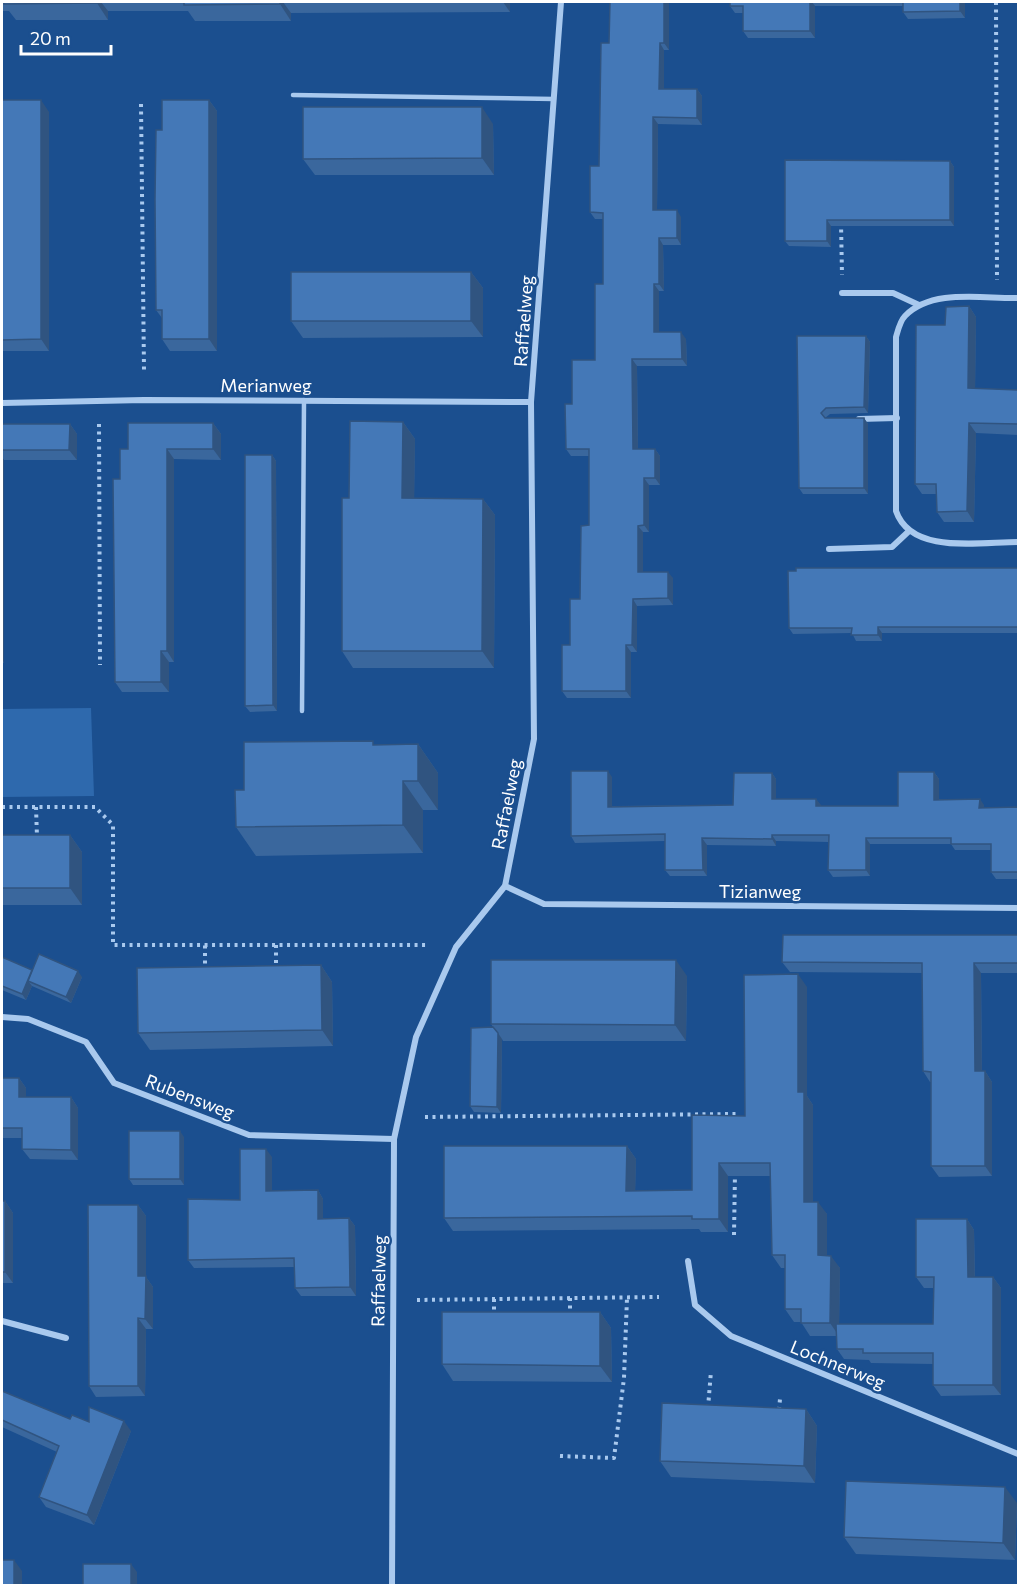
<svg xmlns="http://www.w3.org/2000/svg" width="1020" height="1587" font-family="Commissioner,sans-serif">
	<style>
		.green { fill: #2e69ad }
		.lines { fill: none; stroke-linecap: round; stroke-linejoin: round }
		.path { stroke: #a9c9ee; stroke-width: 4; stroke-dasharray: 3 4.5; stroke-linecap: butt }
		.lane { stroke: #a9c9ee; stroke-width: 4.5 }
		.street { stroke: #a9c9ee; stroke-width: 6 }
		.wall { fill: #3a679d }
		.shaded-wall { fill: #305480 }
		.building { fill: #4478b7; stroke: #305480; stroke-width: 1.5 }
		.labels { text-anchor: middle; dominant-baseline: central; stroke-width: 5; stroke-linejoin: round; paint-order: stroke }
		.street-label { font-size: 18px; fill: #fff; stroke: #1b4f8f }
	</style>
	<rect width="100%" height="100%" fill="#1b4f8f"/>
	<!-- green -->
	<path class="green" d="M91,708L94,796L2,797V709Z"/>
	<g class="lines">
		<!-- path -->
		<g class="path">
			<path d="M996,2L997,280"/>
			<path d="M141,104L144,370"/>
			<path d="M841,222L842,275"/>
			<path d="M99,424L100,665"/>
			<path d="M2,807H95L113,825V945H429"/>
			<path d="M34,837H37L36,807"/>
			<path d="M276,945V971"/>
			<path d="M205,971V945"/>
			<path d="M425,1117L736,1114V1119"/>
			<path d="M734,1235L735,1172"/>
			<path d="M570,1298V1316"/>
			<path d="M494,1299V1317"/>
			<path d="M417,1300L659,1297"/>
			<path d="M708,1408L711,1371"/>
			<path d="M779,1410L780,1399"/>
			<path d="M560,1456L614,1458L624,1378L627,1298"/>
		</g>
		<!-- lane -->
		<g class="lane">
			<path d="M293,95L554,99"/>
			<path d="M302,711L304,400"/>
		</g>
		<!-- street -->
		<g class="street">
			<path d="M842,293H893L919,305"/>
			<path d="M1018,298C984,299 932,288 905,316C900,321 898,330 896,337V511C911,555 980,542 1018,542"/>
			<path d="M2,403L144,400L531,402"/>
			<path d="M859,419L897,418"/>
			<path d="M829,549L892,547L908,532"/>
			<path d="M505,886L544,904L1018,908"/>
			<path d="M2,1017L28,1019L86,1042L114,1083L249,1135L394,1139"/>
			<path d="M688,1261L695,1305L731,1336L1018,1454"/>
			<path d="M2,1321L66,1338"/>
			<path d="M392,1586L394,1139L416,1037L456,947L505,886L534,739L531,402L561,2"/>
		</g>
	</g>
	<!-- wall -->
	<g class="wall">
		<path d="M2,2H510V12L291,13V21H195L188,11H108V20H16L9,11H2Z"/>
		<path d="M610,2H669V50H664V89H697L702,96V125L658,124L657,210L681,217V245H663L664,291H659V332L686,339L687,366H637L638,449H655L660,456V485H649V532H643V572L673,578V605L637,606V652H631V698H567L562,691L570,645L580,599L589,525V456H571L566,449L572,404L595,360L603,284V219H595L590,212L599,166L609,43Z"/>
		<path d="M730,2H965V18L908,19L903,12V6H815V38H748L743,31V13H735L730,6Z"/>
		<path d="M2,100L49,112V351H2Z"/>
		<path d="M209,100L217,111V351H170L162,339V318L156,310L162,130Z"/>
		<path d="M493,124L494,175H315L303,159Z"/>
		<path d="M785,160L950,161L954,167V226H831V247L789,246L785,241Z"/>
		<path d="M471,272L483,288V337L303,338L291,321Z"/>
		<path d="M969,306L976,317L975,389L1018,390V435L976,433L974,522H944L937,512L936,494H922L915,484L945,325Z"/>
		<path d="M797,336H866L870,342L868,413L830,414L825,418H864L868,424V494H803L799,488Z"/>
		<path d="M403,422L415,439L414,498L483,499L495,515L494,668H353L342,651L349,498Z"/>
		<path d="M213,423L221,434V460L174,459V662H169V692H122L115,682L120,479L128,449Z"/>
		<path d="M2,424H70L77,434V460H4V663L2,662Z"/>
		<path d="M272,455L276,461L277,711L250,712L245,706Z"/>
		<path d="M1018,568V633H882V641H856L852,633L793,634L789,628Z"/>
		<path d="M418,744L438,773V810H423V853L256,856L236,827L244,790L376,745Z"/>
		<path d="M934,772L939,779V799L984,805V808L1018,807V879H996L991,872V850H955L951,844H870V876L833,877L828,870L829,842L776,841V846L707,845V876H670L665,870V841L575,843L571,836L612,777V806L733,805L772,773L776,779V799H816L821,806H898Z"/>
		<path d="M2,835H70L82,852V905H2Z"/>
		<path d="M1018,935V973H981L982,1071H985L992,1082V1176L939,1177L931,1166V1082H930L923,1071L922,973L790,972L782,962Z"/>
		<path d="M2,957L32,970L82,977L71,1003L32,986L26,1000L2,990Z"/>
		<path d="M321,965L332,982L333,1046L150,1050L138,1033Z"/>
		<path d="M687,976L686,1041H503L502,1039L501,1113L474,1112L470,1106L493,1027L491,1024Z"/>
		<path d="M807,987V1096L813,1105V1202L827,1214V1255L840,1268L839,1324H933V1288H924L916,1277L967,1219L974,1230L975,1277H993L1001,1288V1395L941,1396L933,1385V1364L871,1363L869,1360L844,1359L837,1349V1336H810L801,1322H794L785,1309V1268H781L772,1255L771,1176H728V1232H701L699,1229L453,1231L444,1218L627,1146L636,1159L635,1191L692,1190L745,1116Z"/>
		<path d="M2,1078H19L26,1088V1097H71L78,1108V1160L30,1159L22,1149V1138H2Z"/>
		<path d="M184,1137V1185H133L129,1179Z"/>
		<path d="M272,1157V1191L318,1190L323,1199V1218H349L355,1226L356,1296H301L295,1288L294,1267L194,1268L188,1260L240,1200Z"/>
		<path d="M2,1201H5L13,1213V1283H2Z"/>
		<path d="M138,1205L146,1216V1277L153,1287V1329H146L145,1396L96,1397L89,1386Z"/>
		<path d="M600,1312L611,1328L612,1382L453,1381L442,1364Z"/>
		<path d="M2,1391L70,1419L89,1422L131,1431L94,1525L46,1507L39,1497L57,1452L2,1427Z"/>
		<path d="M806,1409L817,1426L815,1483L671,1477L660,1461Z"/>
		<path d="M1017,1503L1015,1560L856,1554L844,1537Z"/>
	</g>
	<!-- shaded-wall -->
	<g class="shaded-wall">
		<path d="M97,2H101L108,11V20L97,3Z"/>
		<path d="M280,2H283L291,13V21L280,4Z"/>
		<path d="M503,2H510V12Z"/>
		<path d="M664,2H669V50L664,43Z"/>
		<path d="M810,2H812L815,6V38L810,31Z"/>
		<path d="M960,2H965V18L960,11Z"/>
		<path d="M660,43L664,50V96L659,89Z"/>
		<path d="M697,89L702,96V125L697,118Z"/>
		<path d="M41,100L49,112V351L41,339Z"/>
		<path d="M209,100L217,111V351L209,339Z"/>
		<path d="M482,107L493,124L494,175L482,158Z"/>
		<path d="M653,117L658,124L657,216L653,210Z"/>
		<path d="M950,161L954,167V226L950,220Z"/>
		<path d="M677,210L681,217V245L677,238Z"/>
		<path d="M827,220L831,226V247L827,241Z"/>
		<path d="M659,238L663,245L664,291L659,284Z"/>
		<path d="M471,272L483,288V337L471,321Z"/>
		<path d="M654,284L659,291V339L654,332Z"/>
		<path d="M969,306L976,317L975,399L968,388Z"/>
		<path d="M681,332L686,339L687,366L682,359Z"/>
		<path d="M866,336L870,342L868,413L864,407Z"/>
		<path d="M632,359L637,366L638,456L633,449Z"/>
		<path d="M864,418L868,424V494L864,488Z"/>
		<path d="M403,422L415,439L414,515L402,498Z"/>
		<path d="M213,423L221,434V460L213,449Z"/>
		<path d="M969,423L976,433L974,522L967,511Z"/>
		<path d="M70,424L77,434V460L69,450Z"/>
		<path d="M167,449L174,459V662L167,651Z"/>
		<path d="M655,449L660,456V485L655,478Z"/>
		<path d="M272,455L276,461L277,711L273,705Z"/>
		<path d="M2,457L4,460V663L2,659Z"/>
		<path d="M644,478L649,485V532L644,525Z"/>
		<path d="M483,499L495,515L494,668L482,651Z"/>
		<path d="M638,526L643,532V579L638,572Z"/>
		<path d="M668,572L673,578V605L668,598Z"/>
		<path d="M633,599L637,606V652L632,645Z"/>
		<path d="M878,627L882,633V641L878,635Z"/>
		<path d="M626,645L631,652V698L626,691Z"/>
		<path d="M161,651L169,662V692L161,682Z"/>
		<path d="M418,744L438,773V810L418,781Z"/>
		<path d="M608,771L612,777V813L608,807Z"/>
		<path d="M934,772L939,779V806L934,800Z"/>
		<path d="M772,773L776,779V805L772,799Z"/>
		<path d="M403,781L423,810V853L403,825Z"/>
		<path d="M816,799L821,805V813L816,806Z"/>
		<path d="M980,799L984,805V814L979,808Z"/>
		<path d="M70,835L82,852V905L70,888Z"/>
		<path d="M772,835L776,841V846L772,839Z"/>
		<path d="M702,838L707,845V876L703,870Z"/>
		<path d="M866,838L870,844V876L866,870Z"/>
		<path d="M676,960L687,976L686,1041L675,1025Z"/>
		<path d="M974,963L981,973L982,1081L975,1071Z"/>
		<path d="M321,965L332,982L333,1046L322,1030Z"/>
		<path d="M32,970L28,981L32,986L26,1000L22,994Z"/>
		<path d="M78,971L82,977L71,1003L66,997Z"/>
		<path d="M798,974L807,987V1096L813,1105V1214L804,1202L798,1092Z"/>
		<path d="M498,1033L502,1039L501,1113L497,1107Z"/>
		<path d="M985,1071L992,1082V1176L985,1166Z"/>
		<path d="M19,1078L26,1088V1107L19,1097Z"/>
		<path d="M71,1097L78,1108V1160L71,1150Z"/>
		<path d="M180,1131L184,1137V1185L180,1179Z"/>
		<path d="M627,1146L636,1159L635,1204L626,1191Z"/>
		<path d="M266,1149L272,1157V1200L266,1191Z"/>
		<path d="M719,1163L728,1176V1232L719,1219Z"/>
		<path d="M318,1190L323,1199V1227L318,1219Z"/>
		<path d="M5,1201L13,1213V1283L5,1272Z"/>
		<path d="M818,1202L827,1214V1268L818,1255Z"/>
		<path d="M138,1205L146,1216V1277L153,1287V1329L145,1319L138,1276Z"/>
		<path d="M349,1218L355,1226L356,1296L350,1287Z"/>
		<path d="M967,1219L974,1230L975,1288L968,1277Z"/>
		<path d="M831,1256L840,1268L839,1336L830,1323Z"/>
		<path d="M993,1277L1001,1288V1395L993,1385Z"/>
		<path d="M600,1312L611,1328L612,1382L600,1366Z"/>
		<path d="M138,1318L146,1329L145,1396L138,1386Z"/>
		<path d="M806,1409L817,1426L815,1483L804,1466Z"/>
		<path d="M124,1421L131,1431L94,1525L87,1515Z"/>
		<path d="M1005,1487L1017,1503L1015,1560L1003,1543Z"/>
		<path d="M14,1560L22,1571V1586H14Z"/>
		<path d="M131,1564L137,1572V1586H131Z"/>
	</g>
	<!-- building -->
	<g class="building">
		<path d="M4,2H97V3L4,4Z"/>
		<path d="M184,2H280V4L184,5Z"/>
		<path d="M610,2H664V43H660L659,89H697V118L653,117V210H677V238H659V284H654V332H681L682,359H632L633,449H655V478H644V525L638,526V572H668V598L633,599L632,645H626V691H562V645H570V599H580L581,526L589,525V449H566L565,404H572V360H595V284H603V213L590,212V166H599L601,43H609Z"/>
		<path d="M730,2H810V31H743V6H730Z"/>
		<path d="M903,2H960V11L903,12Z"/>
		<path d="M2,100H41V339L2,340Z"/>
		<path d="M162,100H209V339H162V310H156L155,199L156,130H162Z"/>
		<path d="M303,107H482V158L303,159Z"/>
		<path d="M785,160L950,161V220H827V241H785Z"/>
		<rect x="291" y="272" width="180" height="49"/>
		<path d="M969,306L968,388L1018,390V424L969,423L967,511L937,512L936,484H915L916,325H945L946,307Z"/>
		<path d="M797,336H866L864,407L826,408L821,413L825,418H864V488H799Z"/>
		<path d="M350,421L403,422L402,498L483,499L482,651H342V498H349Z"/>
		<path d="M128,423H213V449H167V651H161V682H115L113,479H120V449H128Z"/>
		<path d="M2,424H70L69,450H2Z"/>
		<path d="M245,455H272L273,705L245,706Z"/>
		<path d="M796,568H1018V627H878V635H851L852,628H789L788,571H796Z"/>
		<path d="M373,741V745L418,744V781H403V825L236,827L235,790H244V742Z"/>
		<path d="M571,771H608V807L733,805L734,773H772V799H816V806H898V772H934V800L980,799L979,808L1018,807V872H991V844H951V838H866V870H828L829,835H772V839L702,838L703,870H665V834L571,836Z"/>
		<rect x="2" y="835" width="68" height="53"/>
		<path d="M783,935H1018V963H974L975,1071H985V1166H931V1072L923,1071L922,963L782,962Z"/>
		<path d="M39,954L78,971L66,997L28,981Z"/>
		<path d="M2,957L32,970L22,994L2,986Z"/>
		<path d="M491,960H676L675,1025L491,1024Z"/>
		<path d="M321,965L322,1030L138,1033L137,968Z"/>
		<path d="M798,974V1092H804V1202H818V1255L831,1256L830,1323H801V1309H785V1255H772L770,1163H719V1219H692V1216L444,1218V1146H627L626,1191L692,1190V1115L745,1116L744,975Z"/>
		<path d="M493,1027L498,1033L497,1107L470,1106L471,1028Z"/>
		<path d="M2,1078H19V1097H71V1150L22,1149V1128H2Z"/>
		<rect x="129" y="1131" width="51" height="48"/>
		<path d="M240,1149H266V1191L318,1190V1219L349,1218L350,1287L295,1288L294,1258L188,1260V1199L240,1200Z"/>
		<rect x="2" y="1201" width="3" height="71"/>
		<path d="M88,1205H138V1276H146L145,1319L138,1318V1386H89Z"/>
		<path d="M916,1219H967L968,1277H993V1385H933V1353H863V1349H837L836,1324H933L934,1277H916Z"/>
		<path d="M442,1312H600V1366L442,1364Z"/>
		<path d="M2,1391L70,1419L72,1415L89,1422V1407L124,1421L87,1515L39,1497L59,1446L2,1420Z"/>
		<path d="M662,1403L806,1409L804,1466L660,1461Z"/>
		<path d="M846,1481L1005,1487L1003,1543L844,1537Z"/>
		<rect x="2" y="1560" width="12" height="26"/>
		<rect x="83" y="1564" width="48" height="22"/>
	</g>
	<g class="labels">
		<!-- street labels -->
		<g class="street-label">
			<text transform="translate(523 321) rotate(-86)">Raffaelweg</text>
			<text x="266" y="385">Merianweg</text>
			<text transform="translate(506 804) rotate(-79)">Raffaelweg</text>
			<text x="760" y="891">Tizianweg</text>
			<text transform="translate(190 1096) rotate(21)">Rubensweg</text>
			<text transform="translate(378 1281) rotate(-89)">Raffaelweg</text>
			<text transform="translate(838 1364) rotate(22)">Lochnerweg</text>
		</g>
	</g>
	<!-- border -->
	<rect width="1020" height="1587" fill="none" stroke="#ffffff" stroke-width="6"/>
	<!-- scale -->
	<path d="M21 45v9h90v-9" fill="none" stroke="#ffffff" stroke-width="3"/>
	<text x="30" y="45" font-size="18" fill="#ffffff" stroke="#1b4f8f" stroke-width="4.5" paint-order="stroke">20 m</text>
</svg>
